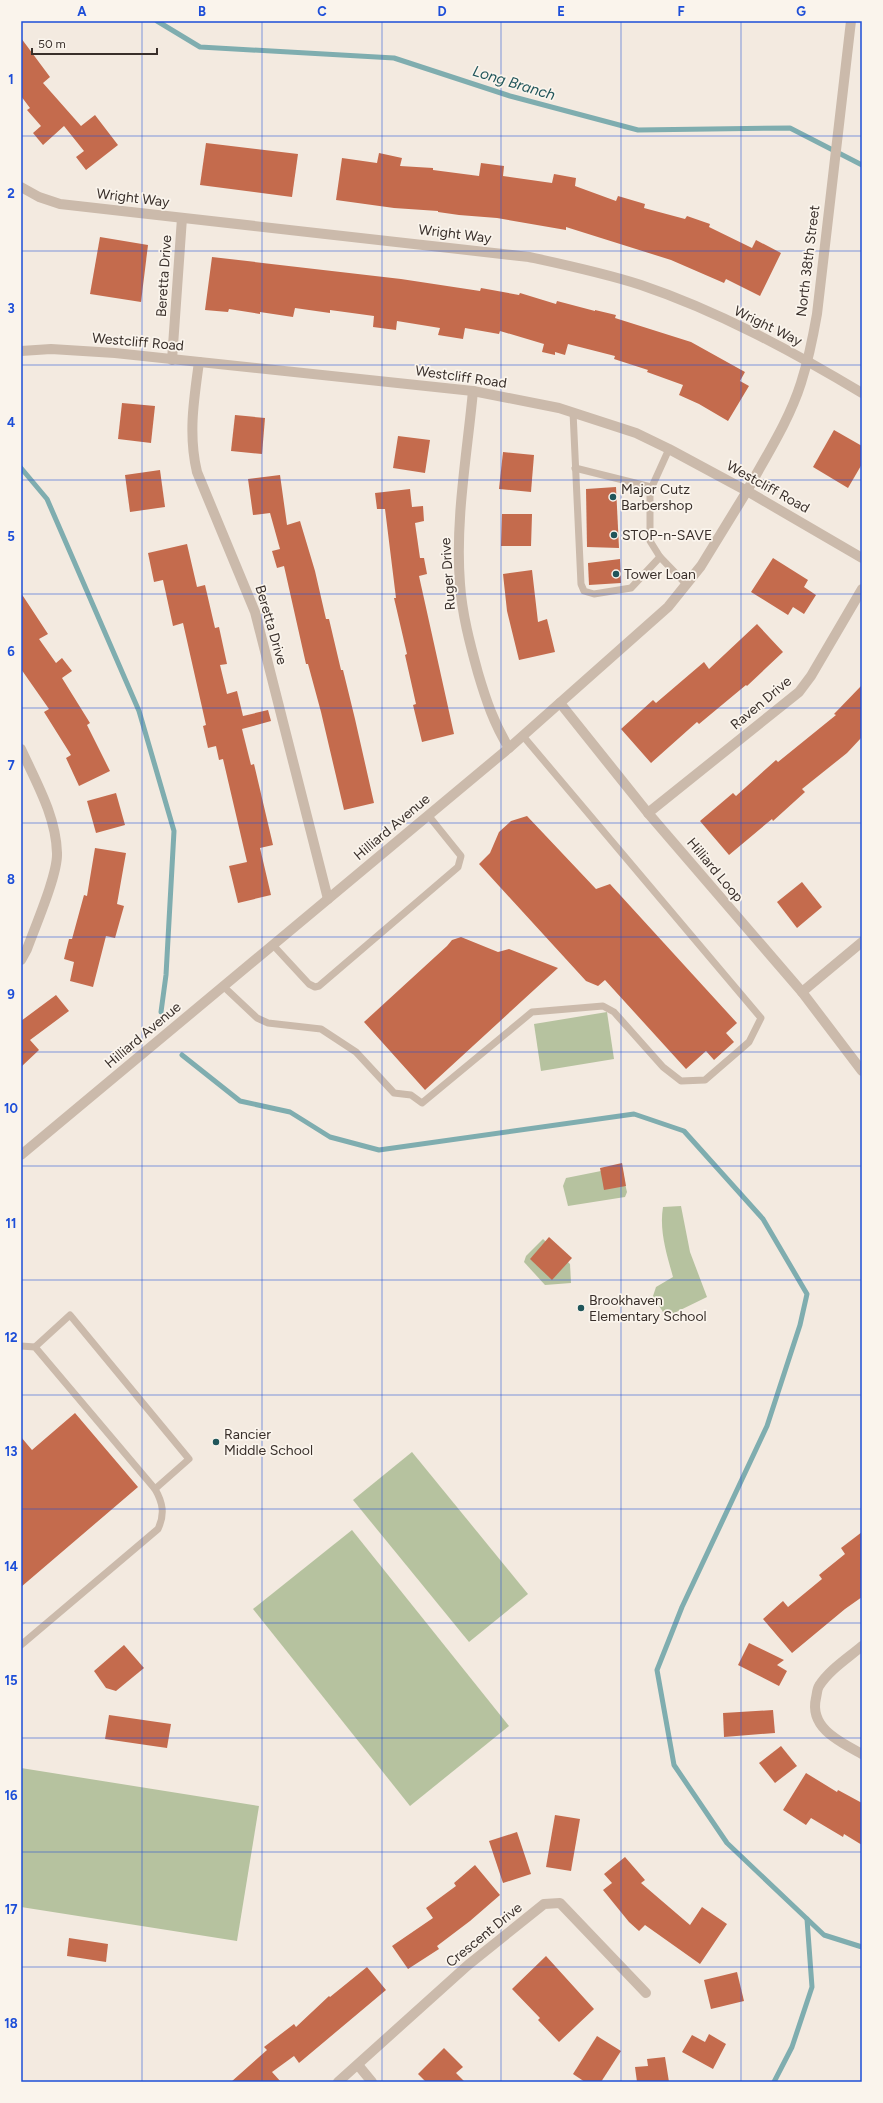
<svg xmlns="http://www.w3.org/2000/svg" width="883" height="2103" font-family="Figtree,sans-serif">
	<style>
		.green { fill: #b6c29f }
		.lines { fill: none; stroke-linecap: round; stroke-linejoin: round }
		.stream { stroke: #7fadaf; stroke-width: 5 }
		.building { fill: #c46b4d }
		.service { stroke: #cbbaab; stroke-width: 7 }
		.minor { stroke: #cbbaab; stroke-width: 10 }
		.tertiary { stroke: #cbbaab; stroke-width: 10 }
		.grid { fill: none; stroke: #1d4ed8; stroke-width: 1; stroke-opacity: 0.55 }
		.poi-dot { fill: #20555a; stroke: #faf4ec; stroke-width: 1.5 }
		.labels { text-anchor: middle; dominant-baseline: central; stroke-width: 3.5; stroke-linejoin: round; paint-order: stroke }
		.street-label { font-size: 14px; fill: #392f2a; stroke: #faf4ec }
		.poi-label { font-size: 14px; fill: #392f2a; stroke: #faf4ec; text-anchor: start }
		.water-label { font-size: 15px; font-style: italic; fill: #20555a; stroke: #faf4ec }
		.neatline { fill: none; stroke: #1d4ed8; stroke-width: 1.5 }
		.grid-label { font-size: 13px; text-anchor: middle; font-weight: bold; fill: #1d4ed8 }
	</style>
	<rect width="100%" height="100%" fill="#f3eae0"/>
	<!-- green -->
	<g class="green">
		<path d="M607,1012L614,1059L541,1071L534,1024Z"/>
		<path d="M621,1167L627,1192L625,1197L568,1206L563,1186L566,1178Z"/>
		<path d="M681,1206L690,1252L707,1297L666,1317L653,1296L656,1287L673,1277C667,1255 659,1231 663,1207Z"/>
		<path d="M543,1239L570,1264L571,1283L545,1285L524,1262L526,1256Z"/>
		<path d="M412,1452L528,1594L469,1642L353,1500Z"/>
		<path d="M352,1530L509,1726L410,1806L253,1609Z"/>
		<path d="M21,1768L259,1806L237,1941L21,1907Z"/>
	</g>
	<g class="lines">
		<!-- stream -->
		<g class="stream">
			<path d="M157,21L200,47L394,58L510,96L638,130L790,128L862,165"/>
			<path d="M21,468L47,499L139,711L174,831L166,975L161,1012"/>
			<path d="M182,1055L240,1101L290,1112L330,1137L379,1150L634,1114L684,1131L763,1219L807,1294L800,1325L767,1426L682,1607L657,1670L674,1765L727,1843L824,1935L862,1947"/>
			<path d="M774,2082L792,2047L812,1987L807,1919"/>
		</g>
	</g>
	<!-- building -->
	<g class="building">
		<path d="M21,38L50,77L43,83L81,126L95,115L118,145L86,170L76,157L84,151L64,126L43,145L33,133L41,126L27,110L30,108L21,96Z"/>
		<path d="M206,143L298,154L292,197L200,185Z"/>
		<path d="M379,153L402,158L400,166L433,168V170L479,176L481,163L504,166L503,176L552,183L554,174L576,178L575,186L616,201L618,196L645,204L644,208L685,219L687,216L710,224L709,227L752,248L756,240L781,253L760,296L726,279L724,283L671,260L566,227V230L497,218L459,215L438,212V211L394,208L336,200L342,158L377,163Z"/>
		<path d="M100,237L148,245L141,302L90,294Z"/>
		<path d="M212,257L401,279L480,291L481,288L519,295L520,293L556,304L557,301L595,311V310L616,315L615,318L691,342L745,372L740,381L749,386L728,421L699,404L679,395L683,385L647,372L648,370L614,359L615,356L568,344L565,355L555,352V355L542,352L544,344L500,331L499,334L465,328L463,339L438,335L440,328L397,321L396,330L373,327L374,316L330,310V313L295,308L293,317L260,312V314L229,309L228,312L205,310Z"/>
		<path d="M122,403L155,406L151,443L118,439Z"/>
		<path d="M235,415L265,418L262,454L231,451Z"/>
		<path d="M834,430L862,446V464L848,488L813,467Z"/>
		<path d="M398,436L430,440L425,473L393,468Z"/>
		<path d="M503,452L534,455L531,492L499,489Z"/>
		<path d="M160,470L165,507L130,512L125,475Z"/>
		<path d="M280,475L287,525L300,521L315,571L326,619H329L341,670H343L355,719L374,803L344,810L321,712L308,664H306L284,566L277,568L272,551L280,549L270,513L253,515L248,479Z"/>
		<path d="M616,487L619,548L587,547L586,489Z"/>
		<path d="M410,489L412,507L423,506L424,521L415,523L420,558H424L427,574L419,576L454,734L422,742L413,705L416,704L405,655L407,654L394,598H396L385,509H377L375,493Z"/>
		<path d="M502,514H532L531,546H501Z"/>
		<path d="M187,544L197,587L205,585L215,628L219,627L227,664L220,665L227,694L237,691L243,716L268,710L271,721L242,729L251,765L254,764L273,845L260,848L271,895L238,903L229,866L247,862L223,759L219,760L216,746L208,748L203,726L206,725L183,623L173,626L163,580L154,582L148,553Z"/>
		<path d="M773,558L808,580L804,587L816,595L804,614L793,607L788,615L751,592Z"/>
		<path d="M620,559L621,583L589,585L588,563Z"/>
		<path d="M532,570L538,622L547,619L555,652L519,660L507,611L503,574Z"/>
		<path d="M21,593L48,634L39,639L56,663L62,658L72,671L62,678L90,723L87,725L110,771L79,786L66,758L71,755L44,712L49,709L21,669Z"/>
		<path d="M757,624L783,652L747,686L746,685L699,724L697,722L651,763L621,729L653,700L656,703L704,662L709,669Z"/>
		<path d="M862,685V737L847,753L802,789L805,792L773,821L772,819L729,855L700,821L733,793L736,796L776,760L778,762L836,715L834,714Z"/>
		<path d="M116,793L125,825L96,833L87,801Z"/>
		<path d="M527,816L596,889L610,884L737,1023L726,1033L734,1042L714,1060L706,1051L686,1069L605,980L598,986L586,981L479,864L490,853L499,832L511,821Z"/>
		<path d="M95,848L126,853L117,904L124,906L115,938L106,936L93,987L70,981L74,962L64,959L69,939H72L84,895L87,896Z"/>
		<path d="M802,882L822,907L797,928L777,902Z"/>
		<path d="M461,937L498,952L509,949L558,968L425,1090L364,1022L447,946L452,940Z"/>
		<path d="M56,995L69,1011L30,1040L39,1050L21,1067V1021Z"/>
		<path d="M622,1163L626,1186L604,1190L600,1168Z"/>
		<path d="M549,1237L572,1258L552,1280L530,1259Z"/>
		<path d="M75,1413L138,1487L21,1587V1437L32,1450Z"/>
		<path d="M862,1532V1597L845,1609L792,1653L763,1619L783,1601L788,1607L822,1579L819,1575L845,1554L841,1548Z"/>
		<path d="M749,1643L784,1660L777,1665L787,1671L779,1686L738,1665Z"/>
		<path d="M124,1645L144,1668L116,1691L106,1688L94,1671Z"/>
		<path d="M773,1710L775,1733L724,1737L723,1713Z"/>
		<path d="M109,1715L171,1724L167,1748L105,1739Z"/>
		<path d="M781,1746L797,1766L775,1783L759,1763Z"/>
		<path d="M806,1773L837,1792L838,1790L862,1803V1845L844,1834L843,1837L811,1818L806,1825L783,1810Z"/>
		<path d="M555,1815L580,1819L571,1871L546,1867Z"/>
		<path d="M517,1832L531,1874L503,1883L489,1841Z"/>
		<path d="M625,1857L645,1880L641,1883L690,1925L702,1907L727,1924L700,1964L645,1925L639,1931L629,1922L603,1890L612,1883L604,1874Z"/>
		<path d="M475,1865L500,1895L470,1921L437,1946L439,1949L408,1969L392,1946L433,1918L426,1908L456,1886L454,1883Z"/>
		<path d="M69,1938L108,1944L106,1962L67,1956Z"/>
		<path d="M546,1956L594,2009L559,2042L538,2020L540,2018L512,1989Z"/>
		<path d="M367,1967L386,1990L299,2063L294,2056L272,2072L281,2082H231L267,2050L264,2047L294,2024L296,2027L329,1996L330,1997Z"/>
		<path d="M737,1972L744,2001L711,2009L704,1980Z"/>
		<path d="M709,2034L726,2044L713,2069L682,2052L692,2035L705,2042Z"/>
		<path d="M597,2036L621,2051L601,2082H585L573,2074Z"/>
		<path d="M444,2048L463,2067L456,2073L465,2082H426L418,2074Z"/>
		<path d="M665,2057L669,2082H637L635,2067L648,2066L647,2059Z"/>
	</g>
	<g class="lines">
		<!-- service -->
		<g class="service">
			<path d="M573,412L581,584L584,591L594,594L631,588L660,557"/>
			<path d="M669,449L650,491V541L660,557L687,585"/>
			<path d="M575,468L651,487"/>
			<path d="M273,945L309,984L315,987L319,986L458,867L461,856L428,815"/>
			<path d="M223,986L257,1018L268,1023L321,1029L356,1052L394,1093L411,1095L422,1103L532,1012L603,1006L614,1012L663,1067L681,1081L705,1080L749,1042L761,1018L523,736"/>
			<path d="M21,1346L35,1347L155,1489C163,1503 165,1514 158,1529L21,1645"/>
			<path d="M35,1347L70,1315L189,1459L155,1489"/>
		</g>
		<!-- minor -->
		<g class="minor">
			<path d="M21,187L39,197L60,204L529,257C566,265 604,273 641,285C718,311 792,351 862,393"/>
			<path d="M172,360L182,218"/>
			<path d="M199,362C194,399 188,434 197,472L255,612L328,899"/>
			<path d="M473,391C467,455 455,520 460,584C462,614 470,644 478,673C486,700 494,724 509,748"/>
			<path d="M560,703L648,813L802,992L862,1071"/>
			<path d="M21,749C36,782 56,816 57,853C58,874 35,927 27,949L21,960"/>
			<path d="M648,813L799,692L811,676L862,589"/>
			<path d="M802,992L862,942"/>
			<path d="M21,1155L509,748L668,607L701,566L747,491"/>
			<path d="M862,1646C848,1658 829,1670 819,1686C817,1689 817,1694 816,1698C809,1728 840,1742 862,1754"/>
			<path d="M358,2065L372,2082"/>
			<path d="M338,2082L468,1965L544,1904L560,1903L646,1993"/>
		</g>
		<!-- tertiary -->
		<g class="tertiary">
			<path d="M21,351L51,349L115,353L473,391L559,408L636,433L669,449L747,491L862,558"/>
			<path d="M747,491C766,456 789,421 801,383C808,361 813,337 817,314L851,21"/>
		</g>
	</g>
	<!-- grid -->
	<path class="grid" d="M142,21V2082M262,21V2082M382,21V2082M501,21V2082M621,21V2082M741,21V2082M21,136H862M21,251H862M21,365H862M21,480H862M21,594H862M21,708H862M21,823H862M21,937H862M21,1052H862M21,1166H862M21,1280H862M21,1395H862M21,1509H862M21,1623H862M21,1738H862M21,1852H862M21,1967H862"/>
	<!-- markers -->
	<g class="poi-dot">
		<circle cx="613" cy="497" r="4"/>
		<circle cx="614" cy="535" r="4"/>
		<circle cx="616" cy="574" r="4"/>
		<circle cx="581" cy="1308" r="4"/>
		<circle cx="216" cy="1442" r="4"/>
	</g>
	<g class="labels">
		<!-- street labels -->
		<g class="street-label">
			<text transform="translate(133 198) rotate(7)">Wright Way</text>
			<text transform="translate(455 234) rotate(7)">Wright Way</text>
			<text transform="translate(808 261) rotate(-83)">North 38th Street</text>
			<text transform="translate(164 276) rotate(-86)">Beretta Drive</text>
			<text transform="translate(768 326) rotate(26)">Wright Way</text>
			<text transform="translate(138 342) rotate(5)">Westcliff Road</text>
			<text transform="translate(461 377) rotate(8)">Westcliff Road</text>
			<text transform="translate(768 487) rotate(29)">Westcliff Road</text>
			<text transform="translate(448 574) rotate(-94)">Ruger Drive</text>
			<text transform="translate(271 625) rotate(74)">Beretta Drive</text>
			<text transform="translate(761 703) rotate(-40)">Raven Drive</text>
			<text transform="translate(392 827) rotate(-40)">Hilliard Avenue</text>
			<text transform="translate(715 870) rotate(50)">Hilliard Loop</text>
			<text transform="translate(143 1035) rotate(-40)">Hilliard Avenue</text>
			<text transform="translate(484 1935) rotate(-39)">Crescent Drive</text>
		</g>
		<!-- poi labels -->
		<g class="poi-label">
			<text x="621" y="489">Major Cutz<tspan x="621" dy="16">Barbershop</tspan></text>
			<text x="622" y="535">STOP-n-SAVE</text>
			<text x="624" y="574">Tower Loan</text>
			<text x="589" y="1300">Brookhaven<tspan x="589" dy="16">Elementary School</tspan></text>
			<text x="224" y="1434">Rancier<tspan x="224" dy="16">Middle School</tspan></text>
		</g>
		<!-- water labels -->
		<g class="water-label">
			<text transform="translate(514 83) rotate(17)">Long Branch</text>
		</g>
	</g>
	<!-- border -->
	<rect width="883" height="2103" fill="none" stroke="#faf4ec" stroke-width="44"/>
	<!-- scale -->
	<path d="M32 48v6h125v-6" fill="none" stroke="#392f2a" stroke-width="2"/>
	<text x="38" y="48" font-size="12" fill="#392f2a" stroke="#faf4ec" stroke-width="3" paint-order="stroke">50 m</text>
	<rect x="22" y="22" width="839" height="2059" class="neatline"/>
	<g class="grid-label">
		<text x="82" y="16">A</text>
		<text x="202" y="16">B</text>
		<text x="322" y="16">C</text>
		<text x="442" y="16">D</text>
		<text x="561" y="16">E</text>
		<text x="681" y="16">F</text>
		<text x="801" y="16">G</text>
		<text x="11" y="84">1</text>
		<text x="11" y="198">2</text>
		<text x="11" y="313">3</text>
		<text x="11" y="427">4</text>
		<text x="11" y="541">5</text>
		<text x="11" y="656">6</text>
		<text x="11" y="770">7</text>
		<text x="11" y="884">8</text>
		<text x="11" y="999">9</text>
		<text x="11" y="1113">10</text>
		<text x="11" y="1228">11</text>
		<text x="11" y="1342">12</text>
		<text x="11" y="1456">13</text>
		<text x="11" y="1571">14</text>
		<text x="11" y="1685">15</text>
		<text x="11" y="1800">16</text>
		<text x="11" y="1914">17</text>
		<text x="11" y="2028">18</text>
	</g>
</svg>
